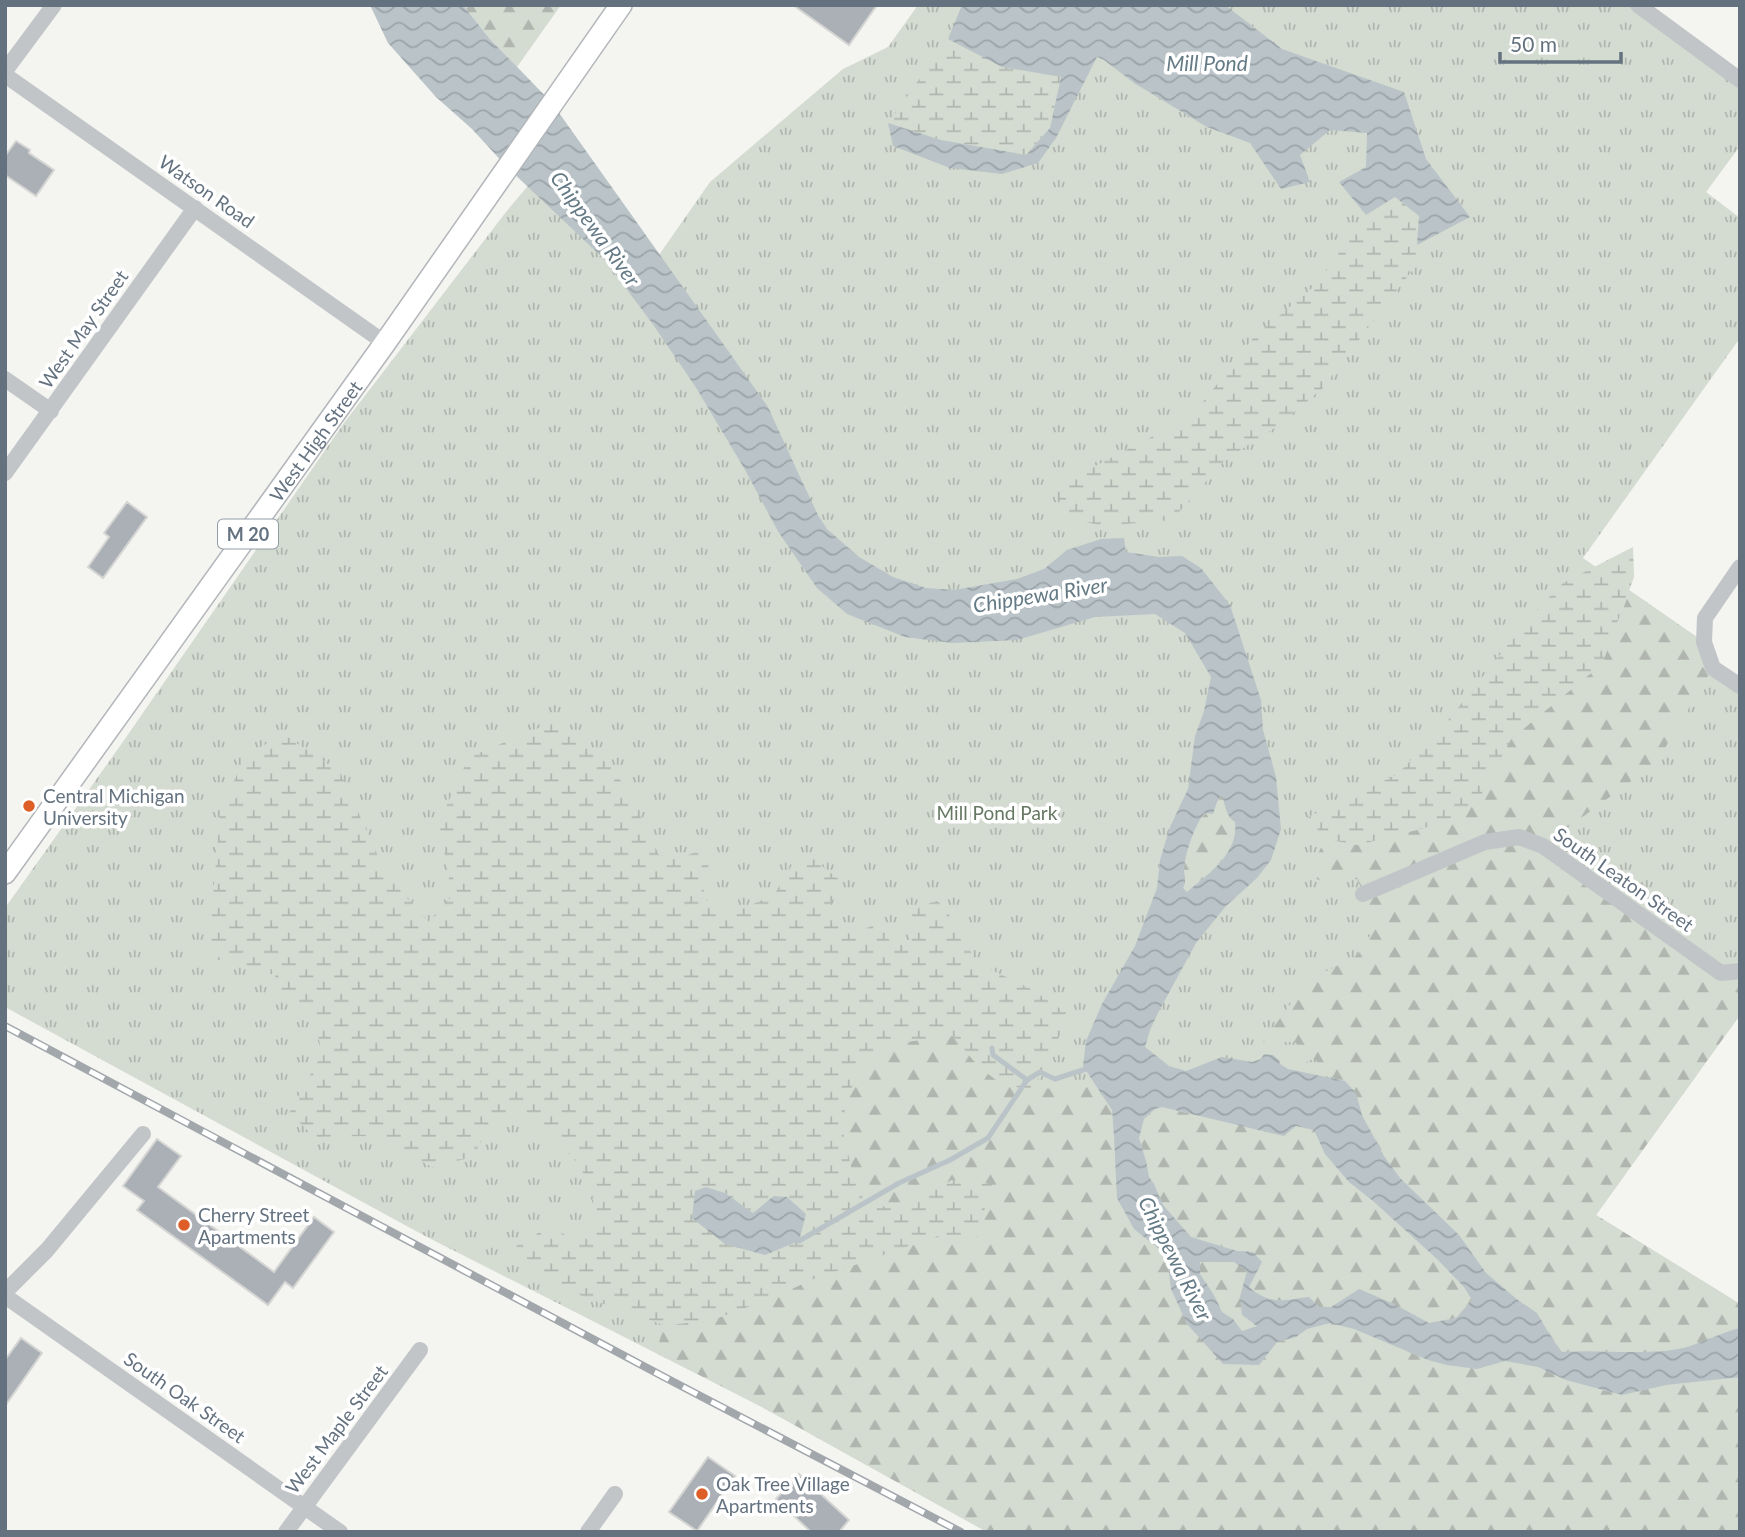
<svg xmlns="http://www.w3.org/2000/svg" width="1745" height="1537" font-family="Lato,sans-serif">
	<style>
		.grass { fill: url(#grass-tufts) }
		.forest { fill: url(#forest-firs) }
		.wetland { fill: url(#wetland-marsh); fill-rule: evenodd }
		.water { fill: url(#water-waves); fill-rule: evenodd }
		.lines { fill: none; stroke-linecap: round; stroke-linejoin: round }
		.stream { stroke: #bac4c8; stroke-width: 5 }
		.building { fill: #aab0b6; stroke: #d5d5d3; stroke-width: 2 }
		.major-casing { stroke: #b2b6ba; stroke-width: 24 }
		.minor { stroke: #c2c5c8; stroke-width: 16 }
		.major { stroke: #fff; stroke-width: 21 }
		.rail-casing { stroke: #a2a7ac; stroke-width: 8 }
		.rail { stroke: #fff; stroke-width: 5; stroke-dasharray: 16; stroke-linecap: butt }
		.poi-dot { fill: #dd5e27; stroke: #fff; stroke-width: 2.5 }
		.labels { text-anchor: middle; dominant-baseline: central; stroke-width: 7; stroke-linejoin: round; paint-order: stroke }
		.shield { fill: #fff; stroke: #929ca6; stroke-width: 2 }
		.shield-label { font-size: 18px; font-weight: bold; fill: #647280 }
		.street-label { font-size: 19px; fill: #647280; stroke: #fff }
		.poi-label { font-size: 19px; fill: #647280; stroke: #fff; text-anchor: start }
		.park-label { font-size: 19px; fill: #657862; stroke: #fff }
		.water-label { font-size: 21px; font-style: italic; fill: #647a85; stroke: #fff }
	</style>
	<defs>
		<pattern id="grass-tufts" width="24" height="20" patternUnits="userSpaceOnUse" patternTransform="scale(1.75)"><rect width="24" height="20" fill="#d4dbd1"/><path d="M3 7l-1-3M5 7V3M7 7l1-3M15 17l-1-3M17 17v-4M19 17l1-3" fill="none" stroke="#b0b6af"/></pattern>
		<pattern id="forest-firs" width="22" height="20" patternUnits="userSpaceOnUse" patternTransform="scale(1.75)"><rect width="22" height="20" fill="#d4dbd1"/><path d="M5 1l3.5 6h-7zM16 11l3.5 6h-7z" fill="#b0b6af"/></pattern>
		<pattern id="wetland-marsh" width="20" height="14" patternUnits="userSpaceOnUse" patternTransform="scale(1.75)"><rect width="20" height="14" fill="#d4dbd1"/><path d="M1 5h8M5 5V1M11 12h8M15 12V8" fill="none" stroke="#b0b6af"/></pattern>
		<pattern id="water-waves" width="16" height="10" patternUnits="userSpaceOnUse" patternTransform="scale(1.75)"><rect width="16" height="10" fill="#bac4c8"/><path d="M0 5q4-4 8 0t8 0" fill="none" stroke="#9ba4a8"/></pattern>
	</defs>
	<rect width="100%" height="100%" fill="#f4f4f0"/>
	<!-- grass -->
	<path class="grass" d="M918,5H1638L1740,80V146L1706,192L1740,218V338L1583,558L1704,642L1713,668L1740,687V1015L1596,1215L1740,1304V1532H987L762,1407L425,1236L5,1007V908L120,746L344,423L506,212L548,162L638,285L710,182L843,69L888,47Z"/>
	<!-- forest -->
	<g class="forest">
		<path d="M463,5H561L517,67L489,38Z"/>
		<path d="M1630,591L1704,642L1713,668L1656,763L1543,846L1721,973L1740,971V1015L1596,1215L1740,1304V1328C1720,1333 1702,1343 1683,1348C1647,1356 1600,1349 1563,1352L1551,1337L1537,1313L1519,1301L1486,1273L1459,1235L1400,1178L1384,1156L1362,1115L1356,1093L1345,1081L1322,1075L1323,1066L1313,1059L1304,1063L1299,1047L1295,1042H1263L1307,981L1358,955L1371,934L1374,915L1357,879L1329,883L1316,879L1311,869L1325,839L1358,845L1444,823L1480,797L1511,739L1602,664Z"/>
		<path d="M1222,794C1226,803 1232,814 1235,824C1241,852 1204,877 1186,893L1183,888C1186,881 1185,879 1184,871C1184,855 1195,823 1206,813L1213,814Z"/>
		<path d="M953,1036L979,1067L1004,1086L1033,1089L1087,1087L1099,1091L1112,1110L1114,1136L1134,1229L1167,1255L1187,1324L1273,1349L1276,1342L1296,1337L1306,1329L1330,1323L1354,1329L1428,1360L1477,1369L1505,1361L1539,1367L1566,1380L1621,1395L1666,1385L1740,1377V1532H987L762,1407L656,1353L664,1325L710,1321L811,1280L941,1235L952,1180L901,1207H866L852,1171L841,1123L859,1064L898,1043Z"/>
		<path d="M1162,1107L1284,1136L1296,1126L1314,1130L1325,1154L1349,1182L1373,1201L1437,1259L1464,1287L1472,1300L1456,1318L1429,1323L1392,1303L1319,1307L1309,1297C1282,1300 1272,1306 1249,1288L1253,1252L1237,1251L1191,1237L1163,1205L1154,1184L1149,1177L1146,1161L1139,1137L1144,1119L1155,1109Z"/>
		<path d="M1200,1262H1234L1248,1271L1240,1297L1258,1327L1242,1331L1233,1319L1222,1312L1214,1295L1200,1274Z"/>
	</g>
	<!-- wetland -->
	<g class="wetland">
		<path d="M948,39L1002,66L1061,77L1050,128L1026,155L941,140L888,123Z"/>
		<path d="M1395,196L1419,216L1417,245L1424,255L1370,325L1323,388L1276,427L1225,460L1172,520L1103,526L1068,518L1056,492L1078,475L1192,416L1254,337L1317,284L1366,215Z"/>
		<path d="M1633,547L1634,577L1602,664L1511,739L1480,797L1444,823L1358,845L1325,839L1308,817L1398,774L1449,719L1530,617L1563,583Z"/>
		<path d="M560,719L613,768L634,803L659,855L684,857L704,848L709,869L702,898L736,911L774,895L792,865L812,858L842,882L829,906L850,935L879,923L892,945H909L912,907L938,901L950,916L977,963L1029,988L1070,1015L1033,1089L1004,1086L979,1067L953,1036L898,1043L859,1064L841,1124L852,1171L866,1206L901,1207L952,1180L992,1184L976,1239L941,1235L811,1280L775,1297L710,1321L664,1325L584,1297L542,1276L516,1246L550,1226L574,1240L601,1223L581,1167L534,1115L494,1116L473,1157L432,1167L371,1136L315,1137L289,1113L322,1054L312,1006L279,997L275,975L208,957L220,814L245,756L283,734L340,772L386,874L428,922L452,896L439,822L469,757ZM725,1193L753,1213L774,1196L725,1244Z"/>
	</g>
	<!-- water -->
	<g class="water">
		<path d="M370,5H463L489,38L552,103L768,407L800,477L818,515L827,529L859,557L893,577L926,588L954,590L1017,579L1044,569L1067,550L1101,539L1124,538L1126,552L1159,557L1182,556L1201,568L1230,605L1261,700L1263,730L1276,777L1281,829L1271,860L1257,878L1226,906L1196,943L1158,1013L1150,1030L1145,1047L1169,1066L1186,1071L1222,1057L1252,1062L1261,1059L1264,1054L1273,1055L1279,1060L1280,1064L1288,1069L1345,1081L1356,1093L1362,1115L1384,1156L1400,1178L1459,1235L1486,1273L1519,1301L1537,1313L1551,1337L1562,1352C1600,1349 1647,1356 1683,1348C1702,1343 1720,1333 1740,1328V1377L1666,1385L1622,1395L1566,1380L1538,1367L1505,1361L1477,1369L1447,1365L1428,1360L1354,1329L1330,1323L1307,1329L1296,1337L1277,1342L1259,1365L1223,1364L1187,1324L1171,1289L1167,1255L1134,1229L1117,1198L1114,1136L1112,1110L1083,1066L1086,1041L1102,1004L1135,946L1157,888L1160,860L1170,827L1188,789L1195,736L1204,711L1211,677L1185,633L1155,614L1095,617L1017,640L952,643L905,637L847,614L817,588L779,533L744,468L695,386L652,323L604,259L506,166L472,129L436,97L388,43ZM1222,795C1225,804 1226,817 1235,822C1239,854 1208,874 1187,892L1183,888C1186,881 1185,878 1184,871C1184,856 1195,823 1205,813L1213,814L1217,802ZM1162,1107L1284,1136L1296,1126L1314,1130L1325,1154L1349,1182L1373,1201L1437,1259L1464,1287L1472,1300L1456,1318L1429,1323L1392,1303L1359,1289L1331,1307H1319L1309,1297C1282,1300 1272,1306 1249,1287L1262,1262L1253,1252L1237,1251L1191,1237L1163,1205L1154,1184L1149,1177L1146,1161L1139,1138L1144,1119L1155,1109ZM1200,1262H1234L1247,1271L1240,1297L1242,1315L1257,1326L1242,1331L1233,1319L1222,1312L1214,1295L1200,1274Z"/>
		<path d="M962,5H1225L1282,49L1404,92L1426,159L1470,217L1417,245L1419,216L1395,197L1366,215L1339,182L1366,167L1367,133L1330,130L1300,155L1310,182L1281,189L1250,143L1207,127L1134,83L1104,60L1097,57L1056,138L1038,163L1002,174L950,168L893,146L888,123L941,140L1026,155L1050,128L1061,77L1002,67L948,39Z"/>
		<path d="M706,1187L725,1193L753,1213L774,1196L787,1197L806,1214L799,1241L765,1255L725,1244L692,1218L695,1191Z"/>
	</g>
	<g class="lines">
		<!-- stream -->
		<g class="stream">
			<path d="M992,1048L993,1055L1027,1080L1040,1072L1055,1079L1086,1069"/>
			<path d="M799,1241L899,1183L950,1160L988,1138L1027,1080"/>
		</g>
	</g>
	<!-- building -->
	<g class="building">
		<path d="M793,5H877L849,45Z"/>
		<path d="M16,141L30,150L29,153L54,170L36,196L5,175V156Z"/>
		<path d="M127,502L147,517L103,578L88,567L109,537L104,533Z"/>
		<path d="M157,1139L181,1156L158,1187L274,1272L314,1217L334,1232L293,1288L285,1282L268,1305L137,1210L144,1201L123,1186Z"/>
		<path d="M21,1338L42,1353L5,1406V1360Z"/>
		<path d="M708,1457L735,1476L697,1531L669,1512Z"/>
		<path d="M799,1474L849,1520L839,1532H811L776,1499Z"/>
	</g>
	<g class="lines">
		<defs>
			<g id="major">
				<path id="s1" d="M5,873L385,343L621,5"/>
			</g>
		</defs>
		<!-- major casing -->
		<use href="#major" class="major-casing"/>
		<!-- minor -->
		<g class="minor">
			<path d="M1638,5L1740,80"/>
			<path d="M5,71L54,5"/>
			<path d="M5,75L385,343"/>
			<path d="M5,379L51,411"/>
			<path d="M5,473L195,208"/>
			<path d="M1740,567L1705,618L1704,642L1713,668L1740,686"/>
			<path d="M1363,894L1485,842L1519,837L1543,846L1721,973L1740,971"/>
			<path d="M5,1292L47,1250L143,1134"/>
			<path d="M5,1296L340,1532"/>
			<path d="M286,1532L420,1350"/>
			<path d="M588,1532L615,1494"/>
		</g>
		<!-- major -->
		<use href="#major" class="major"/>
		<defs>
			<path id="rail" d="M5,1026L666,1378L961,1532"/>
		</defs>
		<!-- rail casing -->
		<use href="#rail" class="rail-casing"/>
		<!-- rail -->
		<use href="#rail" class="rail"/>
	</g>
	<!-- markers -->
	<g class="poi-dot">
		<circle cx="29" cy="806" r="7"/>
		<circle cx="184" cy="1225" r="7"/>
		<circle cx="702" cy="1494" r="7"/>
	</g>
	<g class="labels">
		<!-- shield labels -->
		<rect class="shield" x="218" y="519.5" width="60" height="29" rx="5"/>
		<g class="shield-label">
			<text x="248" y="534">M 20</text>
		</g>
		<!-- street labels -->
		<g class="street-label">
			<text transform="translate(207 191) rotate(35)">Watson Road</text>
			<text transform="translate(83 329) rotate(-55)">West May Street</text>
			<text stroke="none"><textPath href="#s1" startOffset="532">West High Street</textPath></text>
			<text transform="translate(1624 879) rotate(35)">South Leaton Street</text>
			<text transform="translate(185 1397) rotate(35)">South Oak Street</text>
			<text transform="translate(336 1429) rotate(-53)">West Maple Street</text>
		</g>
		<!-- poi labels -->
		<g class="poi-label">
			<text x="43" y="795">Central Michigan<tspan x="43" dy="22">University</tspan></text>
			<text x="198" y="1214">Cherry Street<tspan x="198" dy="22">Apartments</tspan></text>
			<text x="716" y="1483">Oak Tree Village<tspan x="716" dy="22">Apartments</tspan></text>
		</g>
		<!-- park labels -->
		<g class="park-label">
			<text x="997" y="812">Mill Pond Park</text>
		</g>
		<!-- water labels -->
		<g class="water-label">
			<text x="1207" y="62">Mill Pond</text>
			<text transform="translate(596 228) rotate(54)">Chippewa River</text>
			<text transform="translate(1040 594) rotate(-9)">Chippewa River</text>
			<text transform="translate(1176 1258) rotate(63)">Chippewa River</text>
		</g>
	</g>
	<!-- border -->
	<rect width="1745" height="1537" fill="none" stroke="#647280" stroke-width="14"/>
	<!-- scale -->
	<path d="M1500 52v10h121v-10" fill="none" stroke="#647280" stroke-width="3.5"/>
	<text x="1510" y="52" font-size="21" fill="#647280" stroke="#ffffff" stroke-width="5" paint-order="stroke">50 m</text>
</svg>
